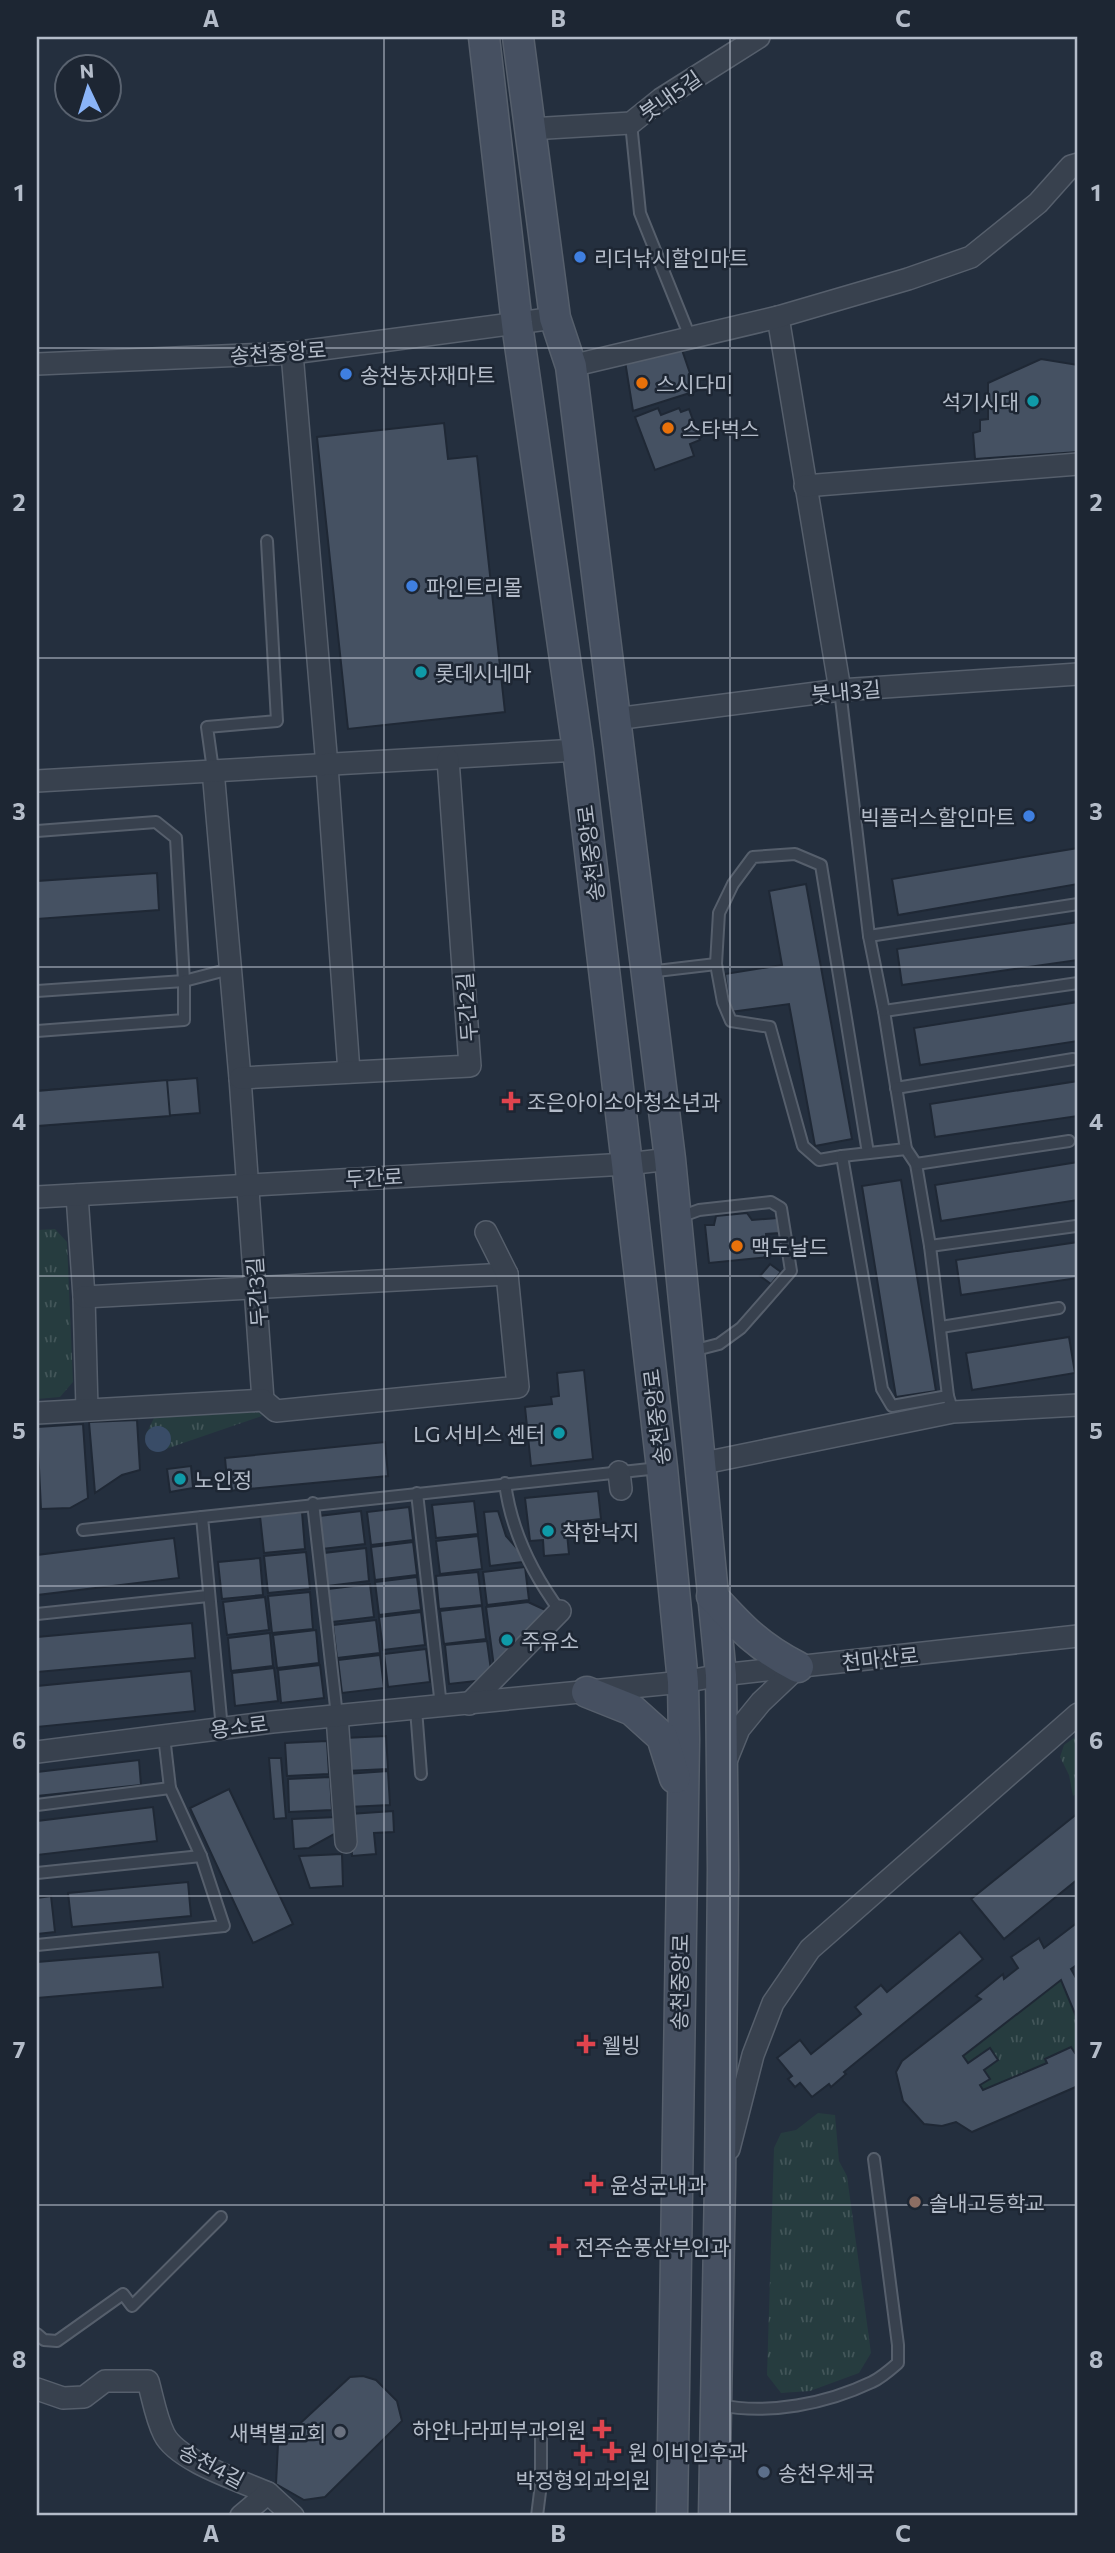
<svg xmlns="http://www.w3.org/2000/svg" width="1115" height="2553" font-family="Commissioner,'Noto Sans KR',sans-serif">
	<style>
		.park { fill: url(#park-tufts) }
		.water { fill: #394c67 }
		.building { fill: #455162; stroke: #1f2835; stroke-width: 2 }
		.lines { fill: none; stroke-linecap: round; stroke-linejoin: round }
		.lane-casing { stroke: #565f6c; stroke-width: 14 }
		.street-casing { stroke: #565f6c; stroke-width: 24 }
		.secondary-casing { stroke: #565f6c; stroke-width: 33 }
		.lane { stroke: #38414e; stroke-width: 10 }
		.street { stroke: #38414e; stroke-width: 21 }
		.secondary { stroke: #465061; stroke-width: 30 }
		.grid { fill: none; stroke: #b4bcc9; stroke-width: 2; stroke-opacity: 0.55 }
		.shop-dot { fill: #3f7fe0; stroke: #1d2633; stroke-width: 2.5 }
		.food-dot { fill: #e8710a; stroke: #1d2633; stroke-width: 2.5 }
		.culture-dot { fill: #0f9aa8; stroke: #1d2633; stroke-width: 2.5 }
		.health-dot { fill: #e0444e; stroke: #1d2633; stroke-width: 2.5 }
		.education-dot { fill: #8d6e63; stroke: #1d2633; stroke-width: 2.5 }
		.worship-dot { fill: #6b7280; stroke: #1d2633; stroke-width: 2.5 }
		.service-dot { fill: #5c6f8a; stroke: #1d2633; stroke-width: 2.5 }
		.labels { text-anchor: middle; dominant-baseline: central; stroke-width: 5; stroke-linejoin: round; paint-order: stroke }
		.street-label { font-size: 21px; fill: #b4bcc9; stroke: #1d2633 }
		.poi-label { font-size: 21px; fill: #b4bcc9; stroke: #1d2633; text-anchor: start }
		.neatline { fill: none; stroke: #b4bcc9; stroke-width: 2.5 }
		.grid-label { font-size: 23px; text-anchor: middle; font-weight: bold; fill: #b4bcc9 }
	</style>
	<defs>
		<pattern id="park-tufts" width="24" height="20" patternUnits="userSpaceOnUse" patternTransform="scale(1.75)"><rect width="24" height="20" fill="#263c3f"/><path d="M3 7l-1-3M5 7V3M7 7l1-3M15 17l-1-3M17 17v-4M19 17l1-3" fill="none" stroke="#435659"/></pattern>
	</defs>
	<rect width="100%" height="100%" fill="#242f3e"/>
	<!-- park -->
	<g class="park">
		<path d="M55,1229L67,1242L73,1382L60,1397L37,1399V1230Z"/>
		<path d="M254,1407L262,1416L157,1452L147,1445L145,1436L154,1418Z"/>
		<path d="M1078,1735V1793L1073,1796L1069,1775L1060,1757L1064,1745Z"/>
		<path d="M1061,1980L1078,2021V2052L1075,2053L1071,2047L1045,2058L1047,2063L983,2090L980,2085L990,2079C982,2069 971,2066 963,2056Z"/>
		<path d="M818,2113L835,2115L839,2161L847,2176L871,2353L859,2373L810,2391L781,2393L767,2375L774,2148L781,2133L796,2130Z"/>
	</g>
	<!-- water -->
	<circle class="water" cx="158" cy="1439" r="13"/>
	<!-- building -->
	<g class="building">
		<path d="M680,344L696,391L633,411L625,361Z"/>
		<path d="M1041,359L1078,365V452L975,459L973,433L980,431V420L988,419V383Z"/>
		<path d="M658,408L661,415L679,408L681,412L689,409L700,440L690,444L694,456L655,470L635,417Z"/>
		<path d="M444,423L448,459L477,456L505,712L348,729L317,437Z"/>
		<path d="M1078,848V884L898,915L892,879Z"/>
		<path d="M157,873L159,910L37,919V881Z"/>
		<path d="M806,884L852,1139L815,1146L789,1004L730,1012L725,974L782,965L769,891Z"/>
		<path d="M1078,922V960L902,985L897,949Z"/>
		<path d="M1078,1002V1041L920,1065L914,1028Z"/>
		<path d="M197,1078L200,1113L37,1126V1091Z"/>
		<path d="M167,1080L170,1116L37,1126V1091Z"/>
		<path d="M1078,1081V1116L935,1137L930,1104Z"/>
		<path d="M1078,1162V1200L941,1221L935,1185Z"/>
		<path d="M901,1180L936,1391L896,1397L862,1186Z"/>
		<path d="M747,1213L752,1220L778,1218L780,1233L766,1234L768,1257L709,1263L705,1225H714L716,1216Z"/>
		<path d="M1078,1242V1278L961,1295L956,1260Z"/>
		<path d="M770,1264L781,1272L771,1284L760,1276Z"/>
		<path d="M1069,1337L1075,1373L972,1390L966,1353Z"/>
		<path d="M584,1370L593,1459L531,1466L525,1407L552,1404L551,1397L559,1396L557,1373Z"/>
		<path d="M137,1420L140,1470L122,1475L95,1493L89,1422Z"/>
		<path d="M83,1424L88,1498L70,1508L41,1509L37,1427Z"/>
		<path d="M385,1442L388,1476L228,1491L225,1458Z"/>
		<path d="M191,1466L193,1488L170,1492L167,1469Z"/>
		<path d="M598,1491L601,1519L566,1523L569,1554L544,1556L543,1540L530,1541L525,1498Z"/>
		<path d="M474,1501L478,1534L436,1538L432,1505Z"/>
		<path d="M409,1507L413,1540L371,1545L367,1512Z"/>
		<path d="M361,1511L365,1544L322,1549L319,1516Z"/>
		<path d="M498,1511L506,1536L522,1554L523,1562L490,1566L484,1512Z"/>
		<path d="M302,1512L305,1549L264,1553L260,1516Z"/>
		<path d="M478,1536L482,1569L440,1574L436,1541Z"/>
		<path d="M174,1538L179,1578L37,1595V1555Z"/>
		<path d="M413,1542L417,1575L375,1580L371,1547Z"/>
		<path d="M366,1548L369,1581L327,1586L324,1553Z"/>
		<path d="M306,1552L310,1589L268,1593L264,1556Z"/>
		<path d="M260,1558L263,1595L222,1599L218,1562Z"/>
		<path d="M525,1567L529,1600L487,1605L483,1572Z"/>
		<path d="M478,1572L482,1605L439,1609L436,1576Z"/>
		<path d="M417,1577L421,1610L379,1615L375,1582Z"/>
		<path d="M370,1584L374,1617L332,1622L328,1589Z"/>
		<path d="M310,1592L313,1629L272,1633L268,1596Z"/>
		<path d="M265,1597L269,1630L227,1635L223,1602Z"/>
		<path d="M528,1602L552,1613L494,1667L486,1607Z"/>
		<path d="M482,1606L486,1639L444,1644L440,1611Z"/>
		<path d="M421,1612L425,1645L383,1650L379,1617Z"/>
		<path d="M376,1620L380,1653L337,1658L333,1625Z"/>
		<path d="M192,1623L195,1658L37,1672V1637Z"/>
		<path d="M316,1630L319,1663L277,1668L273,1635Z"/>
		<path d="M270,1633L273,1666L231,1671L228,1638Z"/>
		<path d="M487,1641L491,1670L476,1681L449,1684L445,1645Z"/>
		<path d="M426,1649L430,1682L388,1687L384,1654Z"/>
		<path d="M380,1655L384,1688L342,1693L338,1660Z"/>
		<path d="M320,1665L324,1698L281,1703L278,1670Z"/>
		<path d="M274,1668L278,1701L235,1706L232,1673Z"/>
		<path d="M191,1671L195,1711L37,1727V1686Z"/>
		<path d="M386,1736L388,1769L346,1771L344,1738Z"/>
		<path d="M327,1741L329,1774L287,1776L285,1743Z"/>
		<path d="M269,1758H281L286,1818L274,1819Z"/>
		<path d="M139,1760L141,1785L37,1796V1772Z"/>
		<path d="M388,1771L390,1805L348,1807L346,1774Z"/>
		<path d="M330,1777L332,1810L289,1812L288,1779Z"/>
		<path d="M229,1789L293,1924L253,1943L190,1808Z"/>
		<path d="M153,1807L157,1841L37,1855V1821Z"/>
		<path d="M393,1811L394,1832L374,1833L376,1854L352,1856L350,1814Z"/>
		<path d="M1078,1813V1879L1004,1939L971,1899Z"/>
		<path d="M337,1817L338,1832L309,1848L294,1849L292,1819Z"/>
		<path d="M342,1854L343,1886L310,1888L299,1856Z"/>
		<path d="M188,1882L191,1916L72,1927L68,1893Z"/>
		<path d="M51,1896L55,1932L37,1934V1898Z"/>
		<path d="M1078,1922V1964L1071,1969L1076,1978L1078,1977V2021L1061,1980L963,2056L968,2063L990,2048L998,2060L984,2070L990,2079L980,2085L983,2090L1047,2063L1045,2059L1071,2047L1075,2053L1078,2052V2086L972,2132L956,2122L942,2126L924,2124L903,2101L896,2072L902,2061L981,1999L976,1996L1003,1974L1004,1979L1018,1968L1011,1957L1039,1938L1044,1948Z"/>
		<path d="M960,1932L983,1959L844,2072L846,2074L831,2087L829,2084L812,2097L800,2083L795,2087L788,2079L792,2076L777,2058L800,2040L811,2054L861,2014L855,2007L881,1985L887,1992Z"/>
		<path d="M159,1952L163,1987L37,1998V1962Z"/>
		<path d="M363,2376L376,2380L397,2401L402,2421L325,2497L304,2500L276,2484L278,2444L350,2377Z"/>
	</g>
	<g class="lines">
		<defs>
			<g id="lane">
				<path d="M631,123L640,213L690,337"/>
				<path d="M840,690L869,936L884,1011L906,1149L916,1164L930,1246L948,1396L953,1412"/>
				<path d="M213,770L207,727L277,721L267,541"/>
				<path d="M37,831L156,822L176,838L184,981L37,991"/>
				<path d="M869,936L1078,904"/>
				<path d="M716,964L723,1002L731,1021L770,1027L803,1146L819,1160L842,1156"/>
				<path d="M648,972L716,964L719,913L733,884L753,857L795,854L821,865L868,1153"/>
				<path d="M884,1011L1078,983"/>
				<path d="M37,1031L184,1020V981L230,969"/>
				<path d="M896,1088L1073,1059"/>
				<path d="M906,1149L842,1156L882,1389L892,1406L948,1396"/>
				<path d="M916,1164L1069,1141"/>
				<path d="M677,1218L699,1210L771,1202L781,1208L791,1271L741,1328L719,1344L692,1351"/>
				<path d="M930,1246L1076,1226"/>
				<path d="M941,1327L1059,1308"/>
				<path d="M505,1483C511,1530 532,1573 560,1611"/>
				<path d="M417,1493L441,1706"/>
				<path d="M313,1503L337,1716"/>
				<path d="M83,1530L202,1517"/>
				<path d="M37,1614L208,1596"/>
				<path d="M416,1709L421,1774"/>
				<path d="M222,1729L202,1517L659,1468"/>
				<path d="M164,1736L170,1788"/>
				<path d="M37,1805L170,1788L201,1856L224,1926L37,1945"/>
				<path d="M37,1873L201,1856"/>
				<path d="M37,2334L44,2340L57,2341L123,2294L132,2306L221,2217"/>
				<path d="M719,2405C769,2415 826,2404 872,2382C881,2378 890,2370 898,2363V2345L874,2159"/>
				<path d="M537,2516L541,2484V2435"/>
			</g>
			<g id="street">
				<path d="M530,129L631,123L661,99L759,37"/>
				<path d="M778,317L840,690"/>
				<path d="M292,353L327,766L349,1072"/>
				<path d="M37,364L292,353L555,318"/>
				<path d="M571,366L778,317L908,279L971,257L1038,203L1071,166L1078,164"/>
				<path d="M805,486L1078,464"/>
				<path d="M615,719L840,690L1078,674"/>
				<path d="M213,770L240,1078L263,1400"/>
				<path d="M37,781L578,750"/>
				<path d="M240,1078L470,1066L448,759"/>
				<path d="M77,1195L84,1297L87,1409"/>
				<path d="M37,1197L627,1164L670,1159"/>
				<path d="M84,1297L507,1274"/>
				<path d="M37,1413L263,1400L276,1411L518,1387L507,1274L486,1232"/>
				<path d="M699,1464L953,1412L1078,1405"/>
				<path d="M619,1472L621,1489"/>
				<path d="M469,1704L560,1611"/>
				<path d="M337,1716L346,1842"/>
				<path d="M37,1752L272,1722L683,1682L721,1675L1078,1636"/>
				<path d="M726,1761L739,1729L761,1702L798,1667"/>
				<path d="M729,2149L753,2055L773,2003L810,1949L1078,1714"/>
				<path d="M37,2389L63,2398L84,2397L105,2381H148C153,2399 156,2418 164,2434C177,2461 241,2481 268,2493"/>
				<path d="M241,2516L268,2493L293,2516"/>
			</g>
			<g id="secondary">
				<path d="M484,37L517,324L578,750L627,1164L662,1468L683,1682L684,1740L672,2516"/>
				<path d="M518,37L555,318L571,366L670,1159L721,1675L723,1869L720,2181L714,2516"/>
				<path d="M712,1596C741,1628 759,1647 798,1667"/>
				<path d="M587,1692L632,1710L662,1737L675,1778"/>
			</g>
		</defs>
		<!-- lane casing -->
		<use href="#lane" class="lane-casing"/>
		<!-- street casing -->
		<use href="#street" class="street-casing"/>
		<!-- secondary casing -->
		<use href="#secondary" class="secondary-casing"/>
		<!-- lane -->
		<use href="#lane" class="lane"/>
		<!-- street -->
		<use href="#street" class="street"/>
		<!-- secondary -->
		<use href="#secondary" class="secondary"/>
	</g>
	<!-- grid -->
	<path class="grid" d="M384,37V2516M730,37V2516M37,348H1078M37,658H1078M37,967H1078M37,1276H1078M37,1586H1078M37,1896H1078M37,2205H1078"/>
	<!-- markers -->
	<g class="shop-dot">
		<circle cx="580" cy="257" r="7"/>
		<circle cx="346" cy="374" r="7"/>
		<circle cx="412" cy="586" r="7"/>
		<circle cx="1029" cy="816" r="7"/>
	</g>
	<g class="food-dot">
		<circle cx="642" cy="383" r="7"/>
		<circle cx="668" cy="428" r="7"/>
		<circle cx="737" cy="1246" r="7"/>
	</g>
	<g class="culture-dot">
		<circle cx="1033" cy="401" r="7"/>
		<circle cx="421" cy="672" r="7"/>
		<circle cx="559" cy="1433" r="7"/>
		<circle cx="180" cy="1479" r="7"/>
		<circle cx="548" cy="1531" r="7"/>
		<circle cx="507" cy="1640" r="7"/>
	</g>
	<g class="health-dot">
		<path d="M507.5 1090.5h7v7h7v7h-7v7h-7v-7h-7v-7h7z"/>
		<path d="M582.5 2033.5h7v7h7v7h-7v7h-7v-7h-7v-7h7z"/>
		<path d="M590.5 2173.5h7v7h7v7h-7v7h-7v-7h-7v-7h7z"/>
		<path d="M555.5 2235.5h7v7h7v7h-7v7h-7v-7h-7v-7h7z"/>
		<path d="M598.5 2418.5h7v7h7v7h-7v7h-7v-7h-7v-7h7z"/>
		<path d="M608.5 2440.5h7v7h7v7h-7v7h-7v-7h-7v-7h7z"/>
		<path d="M579.5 2443.5h7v7h7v7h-7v7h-7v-7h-7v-7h7z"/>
	</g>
	<circle class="education-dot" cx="915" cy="2202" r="7"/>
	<circle class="worship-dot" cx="340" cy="2432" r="7"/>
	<circle class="service-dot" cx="764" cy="2472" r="7"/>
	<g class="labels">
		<!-- street labels -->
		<g class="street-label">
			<text transform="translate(670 95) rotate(-35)">붓내5길</text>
			<text transform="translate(278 352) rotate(-4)">송천중앙로</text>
			<text transform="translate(846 691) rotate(-5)">붓내3길</text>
			<text transform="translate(590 853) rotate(-97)">송천중앙로</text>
			<text transform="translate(466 1007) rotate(-94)">두간2길</text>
			<text transform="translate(374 1177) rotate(-3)">두간로</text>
			<text transform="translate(256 1292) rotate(-94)">두간3길</text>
			<text transform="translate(656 1417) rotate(-97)">송천중앙로</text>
			<text transform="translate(880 1658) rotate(-6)">천마산로</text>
			<text transform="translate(239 1726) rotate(-7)">용소로</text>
			<text transform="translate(679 1982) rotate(-89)">송천중앙로</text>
			<text transform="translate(212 2465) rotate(28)">송천4길</text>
		</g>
		<!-- poi labels -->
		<g class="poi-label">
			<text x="594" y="257">리더낚시할인마트</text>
			<text x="360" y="374">송천농자재마트</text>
			<text x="656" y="383">스시다미</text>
			<text x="1019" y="401" text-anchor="end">석기시대</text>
			<text x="682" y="428">스타벅스</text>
			<text x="426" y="586">파인트리몰</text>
			<text x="435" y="672">롯데시네마</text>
			<text x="1015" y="816" text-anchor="end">빅플러스할인마트</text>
			<text x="527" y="1101">조은아이소아청소년과</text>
			<text x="751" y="1246">맥도날드</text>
			<text x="545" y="1433" text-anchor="end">LG 서비스 센터</text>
			<text x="194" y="1479">노인정</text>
			<text x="562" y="1531">착한낙지</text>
			<text x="521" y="1640">주유소</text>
			<text x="602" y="2044">웰빙</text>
			<text x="610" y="2184">윤성균내과</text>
			<text x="929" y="2202">솔내고등학교</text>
			<text x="575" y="2246">전주순풍산부인과</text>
			<text x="586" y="2429" text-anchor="end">하얀나라피부과의원</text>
			<text x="326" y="2432" text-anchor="end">새벽별교회</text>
			<text x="628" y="2451">원 이비인후과</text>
			<text x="778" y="2472">송천우체국</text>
			<text x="583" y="2479" text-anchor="middle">박정형외과의원</text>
		</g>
	</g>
	<!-- border -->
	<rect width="1115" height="2553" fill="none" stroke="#1d2633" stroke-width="77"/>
	<!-- north arrow -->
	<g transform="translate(88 88) rotate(356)"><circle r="33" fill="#1d2633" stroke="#59626f" stroke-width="2"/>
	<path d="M0-5L12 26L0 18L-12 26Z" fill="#8ab4f8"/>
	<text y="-10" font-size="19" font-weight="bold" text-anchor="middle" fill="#b4bcc9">N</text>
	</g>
	<rect x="38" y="38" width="1038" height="2476" class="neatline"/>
	<g class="grid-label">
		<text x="211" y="27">A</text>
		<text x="558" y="27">B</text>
		<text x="903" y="27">C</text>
		<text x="19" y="201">1</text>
		<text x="1096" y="201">1</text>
		<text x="19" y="511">2</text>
		<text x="1096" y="511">2</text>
		<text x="19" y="820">3</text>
		<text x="1096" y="820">3</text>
		<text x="19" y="1130">4</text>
		<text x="1096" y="1130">4</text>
		<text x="19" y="1439">5</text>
		<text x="1096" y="1439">5</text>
		<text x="19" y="1749">6</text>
		<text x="1096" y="1749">6</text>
		<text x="19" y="2058">7</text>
		<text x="1096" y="2058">7</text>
		<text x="19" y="2368">8</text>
		<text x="1096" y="2368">8</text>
		<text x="211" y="2542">A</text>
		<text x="558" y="2542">B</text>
		<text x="903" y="2542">C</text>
	</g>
</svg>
